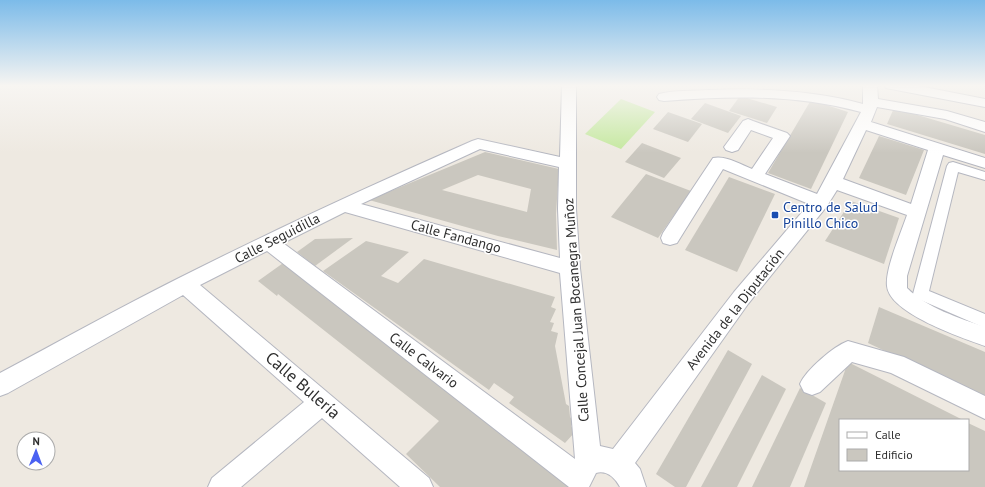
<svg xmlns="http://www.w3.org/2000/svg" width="985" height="487" font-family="'PT Sans',sans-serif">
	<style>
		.pitch { fill: #c4e89e }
		.building { fill: #cac7bf; fill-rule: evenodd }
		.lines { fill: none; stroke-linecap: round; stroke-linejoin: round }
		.pedestrian-casing { stroke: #b5b7c0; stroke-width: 2 }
		.minor-casing { stroke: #b5b7c0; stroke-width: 2 }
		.pedestrian { fill: #fff; fill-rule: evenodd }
		.minor { fill: #fff; fill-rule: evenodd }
		.transit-dot { fill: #1a4fb4; stroke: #fff; stroke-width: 1.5 }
		.labels { text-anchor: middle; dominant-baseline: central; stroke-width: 3; stroke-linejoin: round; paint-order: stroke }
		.transit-label { font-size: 14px; fill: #164399; stroke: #fff; text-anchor: start }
		.street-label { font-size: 14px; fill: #2e2e2e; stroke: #fff }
		.near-street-label { font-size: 17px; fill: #2e2e2e; stroke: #fff }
	</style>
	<rect width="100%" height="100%" fill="#eee9e1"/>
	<!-- pitch -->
	<path class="pitch" d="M621,99L655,112L621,149L585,134Z"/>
	<!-- building -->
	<g class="building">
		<path d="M740,96L777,107L767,123L729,111Z"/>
		<path d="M811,100L848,112L811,189L768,173Z"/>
		<path d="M705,103L741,116L728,133L691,119Z"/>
		<path d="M894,108L985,135V154L887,124Z"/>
		<path d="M668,112L702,124L688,142L653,129Z"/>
		<path d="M879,136L924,150L906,195L859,178Z"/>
		<path d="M642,143L681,158L664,178L625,162Z"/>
		<path d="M485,152L559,169L556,214L557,250L498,236L369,200ZM478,175L531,189L527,212L442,190Z"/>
		<path d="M646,174L691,191L658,238L611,217Z"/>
		<path d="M729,177L775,194L737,272L685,250Z"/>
		<path d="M851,201L899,218L884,264L825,241Z"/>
		<path d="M353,238L315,266L297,252L315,239Z"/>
		<path d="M366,241L409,252L381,276L398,283L424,259L555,297L551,307L556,309L550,322L554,323L551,331L558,333L555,346L566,404L569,406L570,417L574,422L571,426L575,432L565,443L509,403L514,397L494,383L489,390L323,271Z"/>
		<path d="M286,261L572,487H440L406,454L439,421L278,294L277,296L258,281Z"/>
		<path d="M879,307L985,352V398L868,343Z"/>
		<path d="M728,350L752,364L686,487H675L656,474Z"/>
		<path d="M848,362L963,420H840V470H968V423L985,431V487H804Z"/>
		<path d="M762,375L786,389L737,487H701Z"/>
		<path d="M800,388L826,403L790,487H752Z"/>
	</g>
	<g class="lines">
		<defs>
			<path id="pedestrian" d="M953,162L985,172V180L958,172L929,291L985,314V328L916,298L913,294L947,166L949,163Z"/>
			<g id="minor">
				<path d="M562,85H576V209L580,268L600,446L613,449L734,292L809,204L723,169L677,243L670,245L663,243L661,238L663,233L713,158C725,155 740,164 752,169L773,138L751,130L738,150L732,152L726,150L724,147L743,121L748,119L753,121L787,133L790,136L765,174L817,194L861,112C794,94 732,96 664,101L659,100L657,97L659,94C674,90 692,91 708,90C760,88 812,90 863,104V85H877L878,99L947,111L985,122V132L945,119L877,107L871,122L985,158V168L943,155L907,276V288C927,308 959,318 985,327V346C962,338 889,313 887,286C885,269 901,233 907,215L837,190L827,206L748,304L635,463L640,469L646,487H620C615,478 607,470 596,473L589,487H569L267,251L200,285L429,478L433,487H400L322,418L241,487H208L212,478L304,402L183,295L8,393L0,396V373C60,341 119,308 179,278C276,229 374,184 472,141L478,139L560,157ZM866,130L928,150L911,204L843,179ZM480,149L559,167L558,209L560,258L361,204ZM345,212L560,273L575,459L283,243Z"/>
				<path d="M884,85H914L985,99V107L891,89L886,88Z"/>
				<path d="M848,341L904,357L985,396V419L891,373L852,362L820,392L812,395L804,392L800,384C806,370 834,346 848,341Z"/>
			</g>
		</defs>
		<!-- pedestrian casing -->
		<use href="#pedestrian" class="pedestrian-casing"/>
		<!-- minor casing -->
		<use href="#minor" class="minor-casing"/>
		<!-- pedestrian -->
		<use href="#pedestrian" class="pedestrian"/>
		<!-- minor -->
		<use href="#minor" class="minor"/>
	</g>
	<!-- sky -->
	<linearGradient id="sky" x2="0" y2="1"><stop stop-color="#7cbbe9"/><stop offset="0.56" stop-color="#f7f5f2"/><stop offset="1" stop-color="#f7f5f2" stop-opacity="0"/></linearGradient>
	<rect width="985" height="153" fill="url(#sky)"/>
	<!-- markers -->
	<rect class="transit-dot" x="771" y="211" width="8" height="8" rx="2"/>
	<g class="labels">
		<!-- transit labels -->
		<g class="transit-label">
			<text x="783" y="207">Centro de Salud<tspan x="783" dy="16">Pinillo Chico</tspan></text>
		</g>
		<!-- street labels -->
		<g class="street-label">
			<text transform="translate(456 236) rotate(15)">Calle Fandango</text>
			<text transform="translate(277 238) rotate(-27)">Calle Seguidilla</text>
			<text transform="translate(735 309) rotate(-52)">Avenida de la Diputación</text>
			<text transform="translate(576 310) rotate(-94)">Calle Concejal Juan Bocanegra Muñoz</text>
			<text transform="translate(424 360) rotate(37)">Calle Calvario</text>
		</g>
		<!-- near-street labels -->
		<g class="near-street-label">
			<text transform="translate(303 385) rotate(41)">Calle Bulería</text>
		</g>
	</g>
	<!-- legend -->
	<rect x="839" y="419" width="130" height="52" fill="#ffffff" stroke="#ababab"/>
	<rect x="847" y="432" width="20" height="6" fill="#ffffff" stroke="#ababab"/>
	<text x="875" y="439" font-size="12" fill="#2e2e2e">Calle</text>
	<rect x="847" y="449" width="20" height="12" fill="#cac7bf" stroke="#ababab"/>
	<text x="875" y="459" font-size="12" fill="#2e2e2e">Edificio</text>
	<!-- north arrow -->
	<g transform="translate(36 451) rotate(1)"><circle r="19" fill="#ffffff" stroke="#ababab"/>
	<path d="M0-3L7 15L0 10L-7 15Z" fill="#4a61f2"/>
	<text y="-6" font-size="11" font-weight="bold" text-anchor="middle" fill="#2e2e2e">N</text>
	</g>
</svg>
